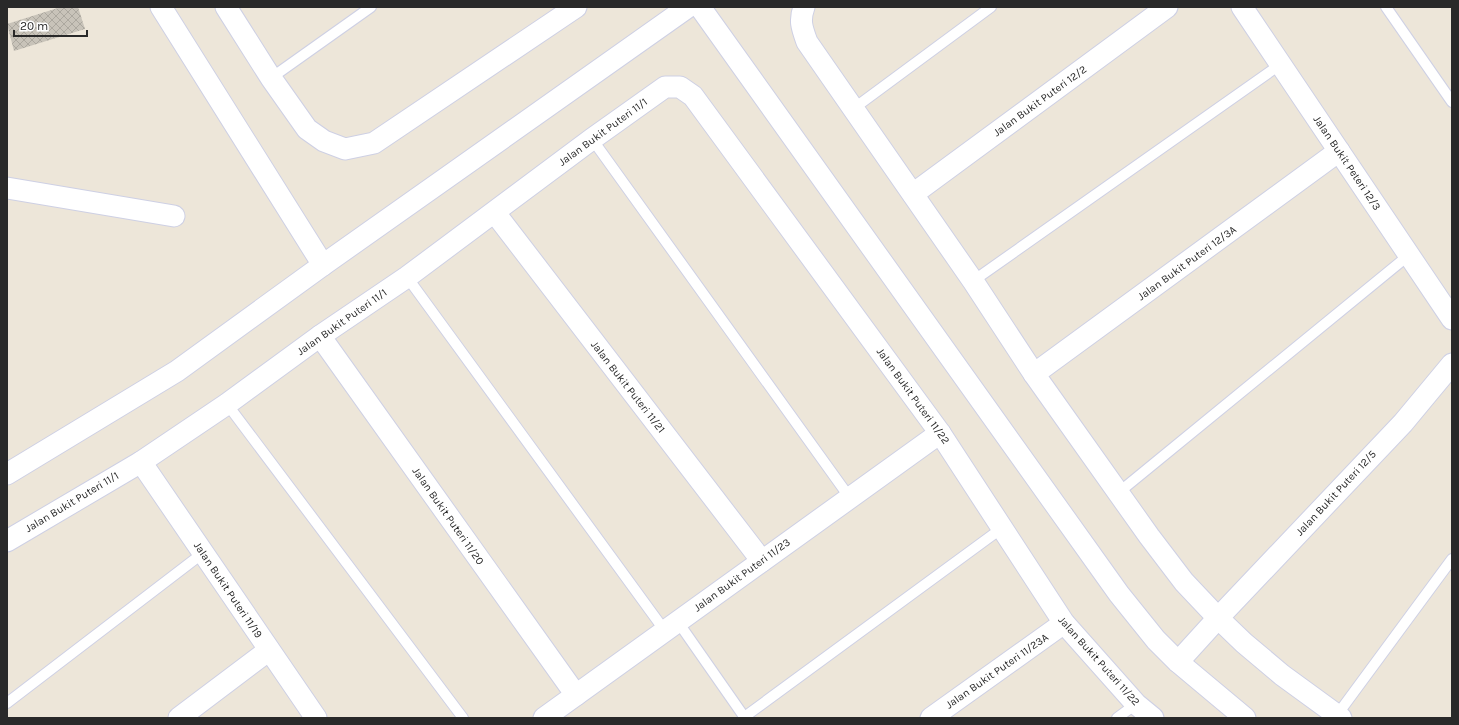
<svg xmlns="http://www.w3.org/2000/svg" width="1459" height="725" font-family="Karla,sans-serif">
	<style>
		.building { fill: url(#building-cross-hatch) }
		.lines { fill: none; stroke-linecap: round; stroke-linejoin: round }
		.service-casing { stroke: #ced0e4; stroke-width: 12 }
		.minor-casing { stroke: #ced0e4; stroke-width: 23 }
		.service { stroke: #fff; stroke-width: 10 }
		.minor { stroke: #fff; stroke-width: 21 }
		.labels { text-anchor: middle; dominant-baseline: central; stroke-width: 3.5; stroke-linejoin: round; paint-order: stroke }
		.street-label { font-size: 11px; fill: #292929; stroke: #fff }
	</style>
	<defs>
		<pattern id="building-cross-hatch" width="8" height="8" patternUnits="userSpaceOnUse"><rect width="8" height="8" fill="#c8c3b9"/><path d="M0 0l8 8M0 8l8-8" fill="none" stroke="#aca89f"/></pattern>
	</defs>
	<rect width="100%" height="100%" fill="#ede6d9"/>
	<!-- building -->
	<path class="building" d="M61,7H78L85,29L14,51L7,24Z"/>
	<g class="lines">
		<defs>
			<g id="service">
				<path d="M1386,7L1452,102"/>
				<path d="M271,78L371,7"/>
				<path d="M853,109L991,7"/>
				<path d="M592,139L850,498"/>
				<path d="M407,277L665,631"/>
				<path d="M973,281L1281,64"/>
				<path d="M227,404L463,718"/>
				<path d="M1118,493L1409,255"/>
				<path d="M678,622L745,718"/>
				<path d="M7,703L203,553"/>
				<path d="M1337,715L1452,559"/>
				<path d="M743,718L1002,528"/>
				<path d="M1117,718L1136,704"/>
			</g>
			<g id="minor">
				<path d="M161,7L323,265"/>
				<path d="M226,7L271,78L307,129L324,141L345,149L374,143L576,7"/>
				<path d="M700,7L1119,594L1156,640L1178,662L1245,718"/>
				<path d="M804,7C799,21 802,28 807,42L973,281L1034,374L1149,536L1184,582L1218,618L1244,643L1282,675L1341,718"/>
				<path d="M1242,7L1452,319"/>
				<path d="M7,188L174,216"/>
				<path d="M913,194L1167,7"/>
				<path d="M495,213L762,561"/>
				<path d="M320,336L576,695"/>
				<path d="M1034,374L1339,151"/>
				<path d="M141,462L316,718"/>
				<path d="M7,474L177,371L323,265L688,7"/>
				<path d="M7,541L141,462L227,404L320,336L407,277L592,139L665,87H680L693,96L940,433L1064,623L1136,704L1153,718"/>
				<path d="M1178,662L1218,618L1403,423L1452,364"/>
				<path d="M179,718L269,650"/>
				<path d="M544,718L940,433"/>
				<path d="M931,718L1064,623"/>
			</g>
		</defs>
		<!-- service casing -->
		<use href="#service" class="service-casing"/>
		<!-- minor casing -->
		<use href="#minor" class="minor-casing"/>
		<!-- service -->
		<use href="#service" class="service"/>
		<!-- minor -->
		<use href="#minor" class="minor"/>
	</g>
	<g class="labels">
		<!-- street labels -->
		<g class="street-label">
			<text transform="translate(1040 101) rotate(-36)">Jalan Bukit Puteri 12/2</text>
			<text transform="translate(603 132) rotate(-36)">Jalan Bukit Puteri 11/1</text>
			<text transform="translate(1347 163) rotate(56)">Jalan Bukit Peteri 12/3</text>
			<text transform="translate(1187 263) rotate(-36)">Jalan Bukit Puteri 12/3A</text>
			<text transform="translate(342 322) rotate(-35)">Jalan Bukit Puteri 11/1</text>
			<text transform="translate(628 387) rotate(52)">Jalan Bukit Puteri 11/21</text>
			<text transform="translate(913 396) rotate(54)">Jalan Bukit Puteri 11/22</text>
			<text transform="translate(1336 493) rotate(-47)">Jalan Bukit Puteri 12/5</text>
			<text transform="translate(72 502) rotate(-31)">Jalan Bukit Puteri 11/1</text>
			<text transform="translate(448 516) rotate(55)">Jalan Bukit Puteri 11/20</text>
			<text transform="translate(742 575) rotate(-36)">Jalan Bukit Puteri 11/23</text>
			<text transform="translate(228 590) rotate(56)">Jalan Bukit Puteri 11/19</text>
			<text transform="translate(1099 661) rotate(48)">Jalan Bukit Puteri 11/22</text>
			<text transform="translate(997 671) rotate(-35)">Jalan Bukit Puteri 11/23A</text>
		</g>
	</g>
	<!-- border -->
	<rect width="1459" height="725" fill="none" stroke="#292929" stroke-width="16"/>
	<!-- scale -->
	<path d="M14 30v6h73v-6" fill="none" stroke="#292929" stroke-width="2"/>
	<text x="20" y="30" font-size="12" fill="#292929" stroke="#ffffff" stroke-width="3" paint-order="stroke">20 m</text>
</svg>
